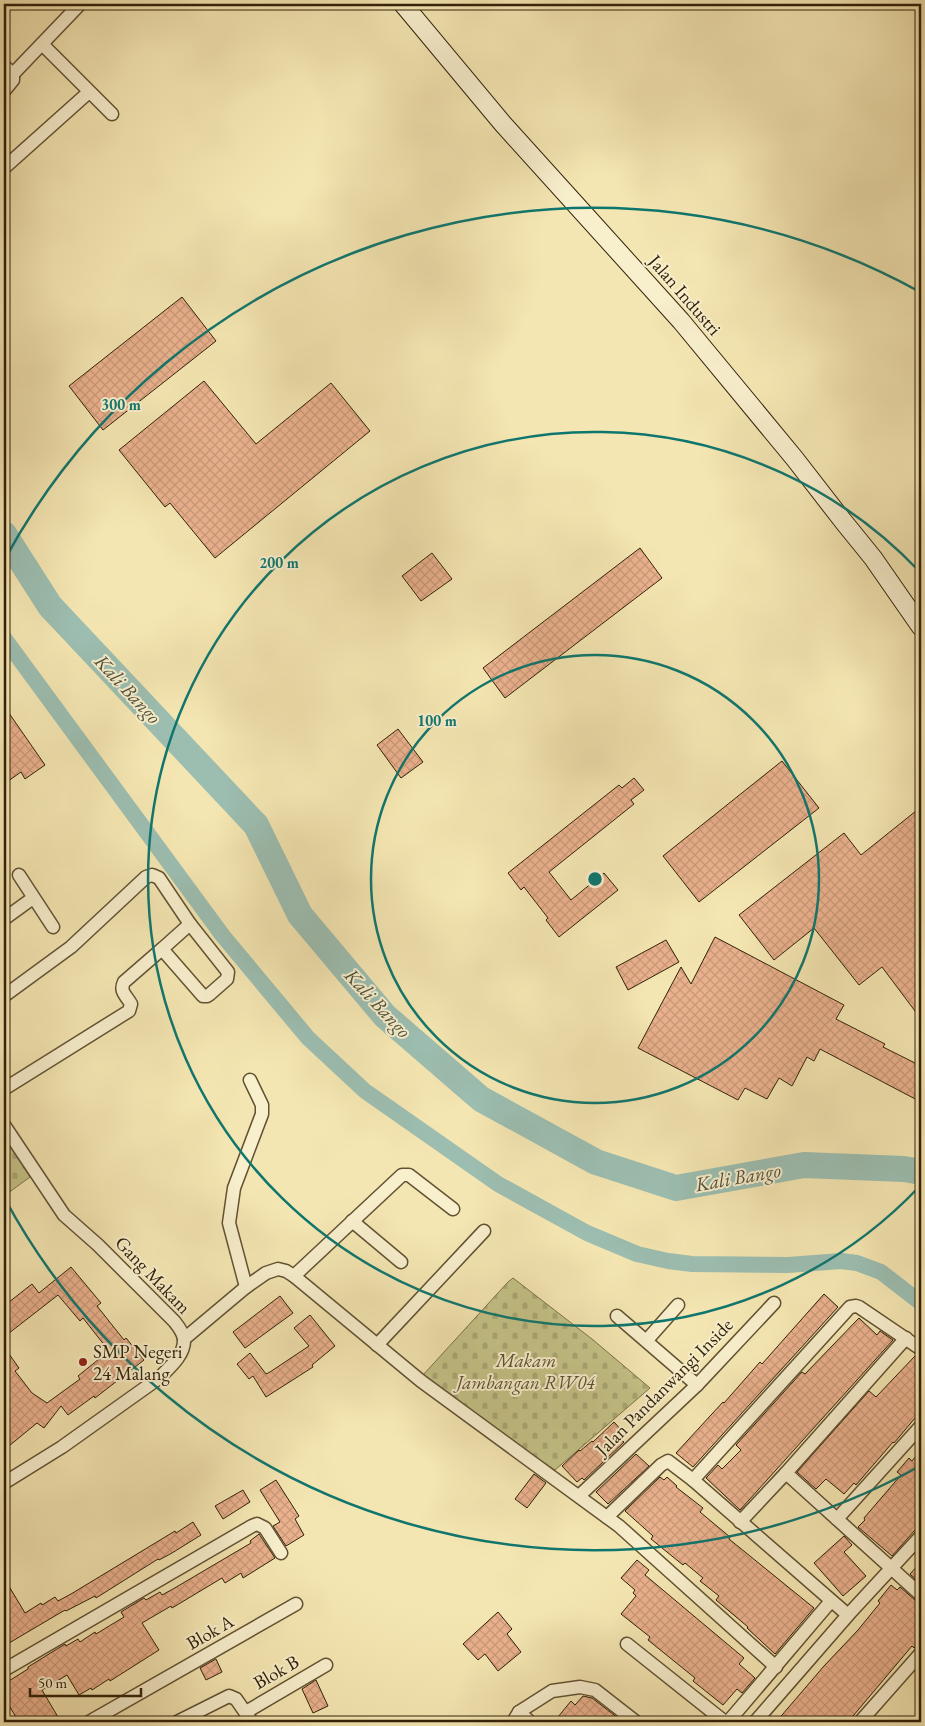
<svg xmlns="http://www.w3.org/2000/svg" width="925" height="1726" font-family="'EB Garamond',serif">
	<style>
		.cemetery { fill: url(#cemetery-stones); stroke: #7a7248 }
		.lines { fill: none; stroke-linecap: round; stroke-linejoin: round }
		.canal { stroke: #9cbeb1; stroke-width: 16 }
		.river { stroke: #9cbeb1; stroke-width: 26 }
		.building { fill: url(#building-cross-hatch); stroke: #312109 }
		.street-casing { stroke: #625233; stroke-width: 15 }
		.secondary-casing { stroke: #312109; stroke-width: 20 }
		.street { stroke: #f8efcd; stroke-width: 12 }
		.secondary { stroke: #f8efcd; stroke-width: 18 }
		.ring { fill: none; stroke: #0f766e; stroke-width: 2.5 }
		.poi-dot { fill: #8f2418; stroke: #f8efcd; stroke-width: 2 }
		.labels { text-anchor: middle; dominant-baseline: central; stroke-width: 4; stroke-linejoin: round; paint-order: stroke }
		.street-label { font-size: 19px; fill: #312109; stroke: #f8efcd }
		.poi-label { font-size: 19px; fill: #312109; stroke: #f8efcd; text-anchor: start }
		.park-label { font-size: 19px; font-style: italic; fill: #5d512f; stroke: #f8efcd }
		.water-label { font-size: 20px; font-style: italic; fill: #51503b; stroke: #f8efcd }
		.centre { fill: #0f766e; stroke: #f8efcd; stroke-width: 2.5 }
		.ring-label { font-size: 15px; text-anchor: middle; font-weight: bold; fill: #0f766e; stroke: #f8efcd; stroke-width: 4; stroke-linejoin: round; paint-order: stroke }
	</style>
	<defs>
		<pattern id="cemetery-stones" width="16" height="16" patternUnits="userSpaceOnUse" patternTransform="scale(1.25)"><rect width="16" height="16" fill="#c4c287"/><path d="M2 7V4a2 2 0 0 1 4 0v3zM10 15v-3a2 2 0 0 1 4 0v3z" fill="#a9a673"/></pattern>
		<pattern id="building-cross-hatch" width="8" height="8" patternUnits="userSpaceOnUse" patternTransform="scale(1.25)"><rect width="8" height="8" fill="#eab18d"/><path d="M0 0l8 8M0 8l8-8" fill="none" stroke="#c99878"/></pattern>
	</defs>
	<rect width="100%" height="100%" fill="#f4e6b2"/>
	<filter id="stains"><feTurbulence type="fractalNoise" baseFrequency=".004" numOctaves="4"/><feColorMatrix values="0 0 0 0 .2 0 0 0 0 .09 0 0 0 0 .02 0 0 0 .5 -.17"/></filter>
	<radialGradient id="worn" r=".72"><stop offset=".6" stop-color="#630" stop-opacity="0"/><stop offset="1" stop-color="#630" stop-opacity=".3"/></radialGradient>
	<!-- cemetery -->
	<g class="cemetery">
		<path d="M4,1137L30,1177L4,1196Z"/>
		<path d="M513,1278L592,1339L650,1388L555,1470L509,1440L423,1375L508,1282Z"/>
	</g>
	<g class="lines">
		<!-- canal -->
		<path class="canal" d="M4,638L223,936L308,1038L365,1091L498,1184L587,1233L637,1254L668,1261L692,1264L788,1265L841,1261L857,1263L881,1272L921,1303"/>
		<!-- river -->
		<path class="river" d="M4,534L50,606L256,825L300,915L385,1016L481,1099L596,1162L676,1188L804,1165L904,1169L921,1172"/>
	</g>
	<!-- building -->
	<g class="building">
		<path d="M182,297L216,341L103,430L69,386Z"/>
		<path d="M204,381L256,444L331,383L370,431L215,558L170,503L165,507L119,450Z"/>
		<path d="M640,548L662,578L505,698L483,668Z"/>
		<path d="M432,553L452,579L421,601L402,576Z"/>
		<path d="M4,706L45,765L25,779L21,772L4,784Z"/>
		<path d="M398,729L423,762L401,778L377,745Z"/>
		<path d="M782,761L819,808L699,902L663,856Z"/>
		<path d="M634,778L644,790L631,800L634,804L549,872L571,900L604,873L618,890L559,937L546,920L548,918L524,887L521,890L508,873L619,785L622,788Z"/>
		<path d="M921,807V1019L882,967L859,985L814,928L774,960L739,915L844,833L861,855Z"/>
		<path d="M715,937L844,1005L836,1019L885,1044L883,1047L921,1066V1102L820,1049L814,1061L807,1057L792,1086L779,1078L767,1099L745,1088L738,1100L638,1048L681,967L691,984Z"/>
		<path d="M666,940L679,962L628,990L616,967Z"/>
		<path d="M71,1267L101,1303L97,1306L124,1340L126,1338L144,1360L95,1398L94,1396L68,1415L61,1406L44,1428L37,1423L4,1450V1347L19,1368L15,1371L32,1393L47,1403L80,1379L78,1376L109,1351L83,1318L80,1321L58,1295L4,1337V1306L32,1284L39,1293Z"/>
		<path d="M824,1294L838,1307L693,1467L676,1453L723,1402L724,1403L760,1362L762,1364Z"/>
		<path d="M280,1296L293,1313L245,1348L233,1332Z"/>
		<path d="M310,1315L335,1346L312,1365L313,1367L266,1397L253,1376L249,1379L237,1364L250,1353L266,1374L270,1372L309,1346L294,1328Z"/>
		<path d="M859,1318L877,1335L880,1331L893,1340L740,1510L706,1478L718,1465L722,1469L741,1450L736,1445L802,1372L805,1374Z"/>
		<path d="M915,1356L921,1362V1411L894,1443L893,1442L856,1485L854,1483L844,1494L826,1479L816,1489L797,1472L869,1391L876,1397Z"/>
		<path d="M614,1422L625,1434L620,1439L624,1442L584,1480L582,1478L577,1482L562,1466L579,1450L580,1451L592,1441L593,1442Z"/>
		<path d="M921,1450V1528L915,1530L892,1556L858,1527L865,1520L864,1518L901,1475L897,1472L909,1458L912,1461Z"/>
		<path d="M636,1454L649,1466L608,1504L596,1492Z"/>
		<path d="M534,1474L546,1483L527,1508L515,1499Z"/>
		<path d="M660,1477L664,1480L667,1477L677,1486L676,1487L703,1508L700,1512L730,1537L729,1539L814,1608L775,1654L747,1628L748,1627L716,1600L719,1596L700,1581L703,1578L685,1563L683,1565L651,1539L653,1536L625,1511Z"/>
		<path d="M276,1480L299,1516L295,1519L304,1535L286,1546L273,1526L280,1522L260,1490Z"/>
		<path d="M243,1490L250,1502L223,1519L215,1506Z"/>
		<path d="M193,1522L201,1535L172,1553L159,1560L158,1559L96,1598L95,1596L66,1611L65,1610L4,1646V1578L25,1613L41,1603L42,1605L55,1597L58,1601L71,1594L175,1531L176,1533Z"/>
		<path d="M259,1534L275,1558L243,1578L241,1573L225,1583L222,1578L172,1608L171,1606L142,1623L159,1650L110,1681L109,1679L92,1690L91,1688L79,1695L67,1675L42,1690L58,1717L49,1722H19L8,1704L4,1707V1684L28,1669V1667L65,1644L66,1646L78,1639L80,1642L95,1632L96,1634L124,1617L121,1612L144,1598L146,1600L160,1592L162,1595L173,1589L251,1543L250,1541Z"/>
		<path d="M844,1536L852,1545L844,1552L866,1576L843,1596L814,1563Z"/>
		<path d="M637,1560L649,1570L645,1575L744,1658L739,1664L755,1678L742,1693L737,1689L723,1705L693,1681L695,1678L648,1640L650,1637L621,1614L636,1596L633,1593L635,1590L621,1578Z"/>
		<path d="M921,1562V1584L910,1574Z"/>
		<path d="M891,1585L897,1590L900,1587L916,1601L921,1603V1639L914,1648L912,1646L848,1722H776L824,1666L858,1630L880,1603L878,1601Z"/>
		<path d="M498,1612L512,1629L507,1634L521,1652L498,1671L485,1654L478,1660L463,1644Z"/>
		<path d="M216,1659L222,1672L206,1680L200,1668Z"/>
		<path d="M316,1680L328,1706L313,1713L302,1689Z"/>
		<path d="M583,1696L592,1698L623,1722H565L558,1717L571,1701L575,1705Z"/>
	</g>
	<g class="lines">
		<defs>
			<g id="street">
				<path d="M42,44L112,114"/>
				<path d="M4,66L13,74V80L4,91"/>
				<path d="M13,74L80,4"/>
				<path d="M4,168L89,92"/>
				<path d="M19,875L53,927"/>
				<path d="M4,919L33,898"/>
				<path d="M4,996L71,947L146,877L152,875L159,878L190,924L162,949"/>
				<path d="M4,1089L129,1011L131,1004C127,996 119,992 124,982L162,949L203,996H207L210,994L227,979L228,972L190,924"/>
				<path d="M4,1125L64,1215L98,1245L174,1321C178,1326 183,1332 184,1339C185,1355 169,1368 159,1378L62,1447L4,1483"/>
				<path d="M352,1221L401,1262"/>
				<path d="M294,1276L421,1381L619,1526L776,1667"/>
				<path d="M246,1287L229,1223L234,1188L262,1114V1105L250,1080"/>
				<path d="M617,1316L697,1385"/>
				<path d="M184,1339L246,1287L266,1273L278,1269L286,1271L294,1276L402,1175H409L453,1209"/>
				<path d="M647,1340L678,1305"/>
				<path d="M377,1345L484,1231"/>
				<path d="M786,1473L921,1595"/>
				<path d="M693,1480L850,1307L856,1306L859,1307L921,1349"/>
				<path d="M579,1496L697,1385L774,1303"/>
				<path d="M607,1517L661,1465L668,1461L693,1480L848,1615"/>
				<path d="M837,1519L921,1426"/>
				<path d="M740,1522L786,1473L906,1338"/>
				<path d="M627,1644L725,1722"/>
				<path d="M4,1670L252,1526L257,1524L265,1528L281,1553"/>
				<path d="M246,1712L326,1665"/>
				<path d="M519,1712L530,1722"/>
				<path d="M89,1722L296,1604"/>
				<path d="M177,1722L229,1696L236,1699L252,1722"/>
				<path d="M513,1722L519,1712L552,1691L580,1687L595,1690L636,1722"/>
				<path d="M728,1722L831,1601"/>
				<path d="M755,1722L848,1615L921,1536"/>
				<path d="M860,1722L921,1653"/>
			</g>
			<path id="secondary" d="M403,4L503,124L681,321L795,459L843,521L873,558L921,627"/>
		</defs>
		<!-- street casing -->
		<use href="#street" class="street-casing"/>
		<!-- secondary casing -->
		<use href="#secondary" class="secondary-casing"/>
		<!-- street -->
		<use href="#street" class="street"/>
		<!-- secondary -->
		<use href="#secondary" class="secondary"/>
	</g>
	<!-- distance rings -->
	<g class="ring">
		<circle cx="595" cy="879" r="224"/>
		<path d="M919 1187A447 447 0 1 1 919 571"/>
		<path d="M920 1466A671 671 0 0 1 5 1199M5 559A671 671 0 0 1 920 292"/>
	</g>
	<!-- markers -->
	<circle class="poi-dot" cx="83" cy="1362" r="5"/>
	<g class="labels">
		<!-- street labels -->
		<g class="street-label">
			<text transform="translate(685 295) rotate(49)">Jalan Industri</text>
			<text transform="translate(153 1275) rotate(46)">Gang Makam</text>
			<text transform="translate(664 1387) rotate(-45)">Jalan Pandanwangi Inside</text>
			<text transform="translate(210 1632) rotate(-30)">Blok A</text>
			<text transform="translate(276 1672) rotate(-30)">Blok B</text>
		</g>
		<!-- poi labels -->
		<g class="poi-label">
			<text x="93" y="1351">SMP Negeri<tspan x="93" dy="22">24 Malang</tspan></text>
		</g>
		<!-- park labels -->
		<g class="park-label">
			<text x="526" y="1360">Makam<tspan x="526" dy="22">Jambangan RW04</tspan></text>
		</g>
		<!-- water labels -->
		<g class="water-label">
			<text transform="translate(128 689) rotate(47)">Kali Bango</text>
			<text transform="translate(378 1003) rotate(47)">Kali Bango</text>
			<text transform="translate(738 1177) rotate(-10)">Kali Bango</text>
		</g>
	</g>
	<circle cx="595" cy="879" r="8" class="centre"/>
	<g class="ring-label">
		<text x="121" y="410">300 m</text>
		<text x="279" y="568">200 m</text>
		<text x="437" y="726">100 m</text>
	</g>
	<!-- margin -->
	<rect width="925" height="1726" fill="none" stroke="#f4e6b2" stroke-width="20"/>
	<rect x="5" y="5" width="915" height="1716" fill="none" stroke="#312109" stroke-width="2.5"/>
	<rect x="10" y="10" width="905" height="1706" fill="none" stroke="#312109"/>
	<!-- scale -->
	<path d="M30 1688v8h111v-8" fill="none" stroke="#312109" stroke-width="2.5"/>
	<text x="38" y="1688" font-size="15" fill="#312109" stroke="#f8efcd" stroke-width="4" paint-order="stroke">50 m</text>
	<rect width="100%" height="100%" filter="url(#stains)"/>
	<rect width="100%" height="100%" fill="url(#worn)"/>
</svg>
